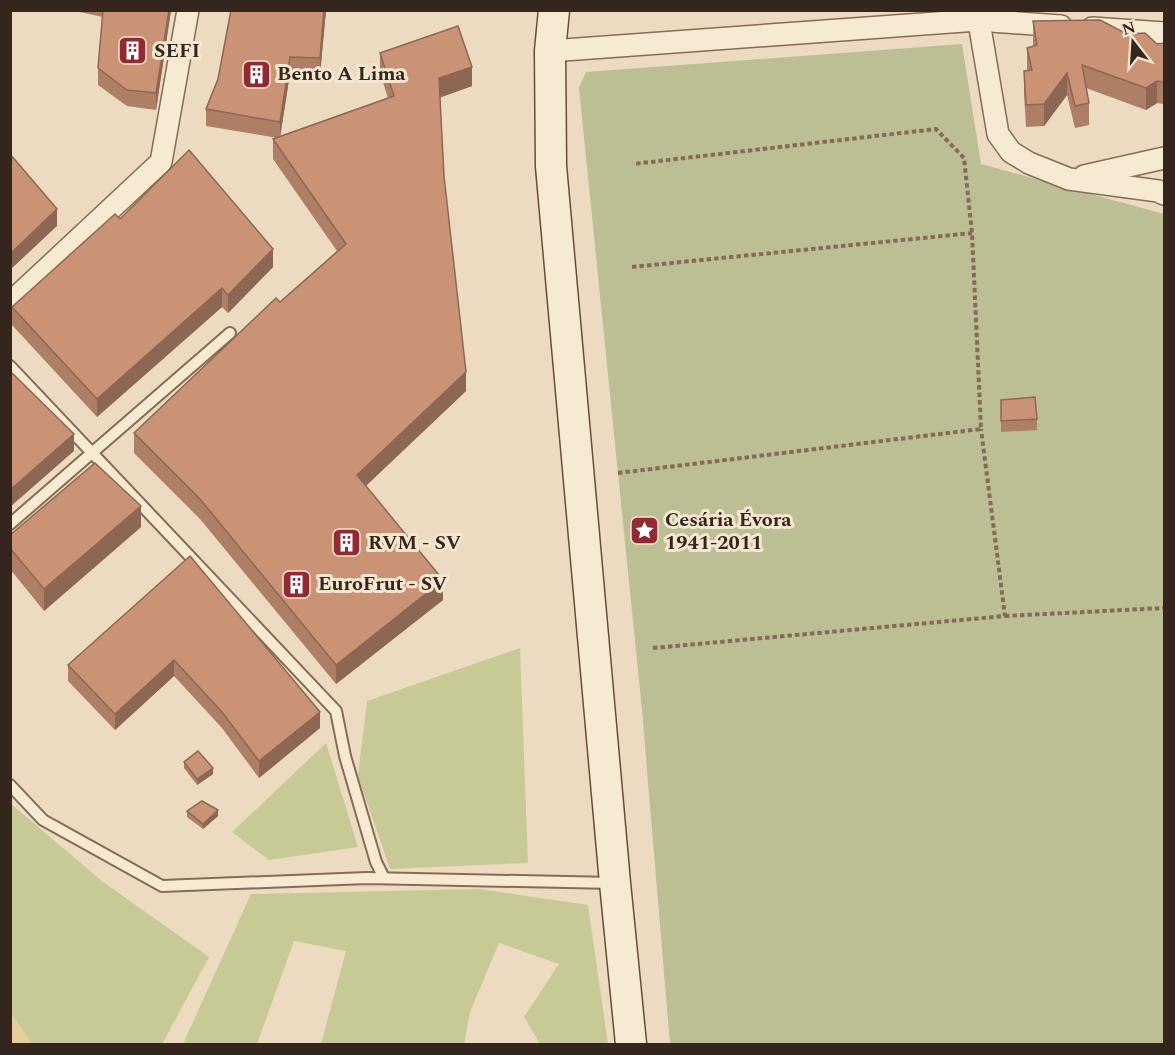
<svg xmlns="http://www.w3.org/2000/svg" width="1175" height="1055" font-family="Spectral,serif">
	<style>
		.green { fill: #c7ca94 }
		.sand { fill: #e8ce9d }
		.cemetery { fill: #bcbe93 }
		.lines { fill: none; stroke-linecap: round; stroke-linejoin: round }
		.lane-casing { stroke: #846c58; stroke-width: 14 }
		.street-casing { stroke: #846c58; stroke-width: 24 }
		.secondary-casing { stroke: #664e3c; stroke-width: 33 }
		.path { stroke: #846c58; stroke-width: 4; stroke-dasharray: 4.5 3; stroke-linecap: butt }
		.lane { stroke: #f7ead2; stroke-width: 10 }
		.street { stroke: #f7ead2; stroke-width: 21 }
		.secondary { stroke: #f7ead2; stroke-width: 30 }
		.wall { fill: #ae7e65 }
		.shaded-wall { fill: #8d6753 }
		.building { fill: #ca9376; stroke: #8d6753; stroke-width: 1.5 }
		.labels { text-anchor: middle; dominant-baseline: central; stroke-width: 6; stroke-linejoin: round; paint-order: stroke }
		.poi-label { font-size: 20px; font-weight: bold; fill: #34261c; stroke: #f4e6cf; text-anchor: start }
	</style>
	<rect width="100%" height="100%" fill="#ecdbc0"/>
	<!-- green -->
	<g class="green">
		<path d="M520,648L528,863L390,869L358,776L367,701Z"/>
		<path d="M326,743L358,847L269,860L232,832Z"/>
		<path d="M10,803L103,882L209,957L162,1044H11Z"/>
		<path d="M479,889L588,905L608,1044H540L524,1017L559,964L499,943L470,1012L464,1044H321L346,951L294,941L257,1044H183L251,894Z"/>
	</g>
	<!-- sand -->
	<path class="sand" d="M11,1013L32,1044H11Z"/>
	<!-- cemetery -->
	<path class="cemetery" d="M962,44L981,164L1164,214V1044H670L642,710L579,88L586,72Z"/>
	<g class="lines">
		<defs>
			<g id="lane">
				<path d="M10,366L336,711L345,756L376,862L384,878"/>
				<path d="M10,524L230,333"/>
				<path d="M10,785L43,820L162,886L367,878L614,883"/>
			</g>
			<g id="street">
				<path d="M977,10L998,134L1011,152L1029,163L1069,179L1158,191L1164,194"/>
				<path d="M1092,28L1164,33"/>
				<path d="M550,51L978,20L1061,26"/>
				<path d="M1084,176L1164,158"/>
				<path d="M10,303L161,162L188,10"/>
			</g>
			<path id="secondary" d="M554,10L550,51L551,166L615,883L631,1044"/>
		</defs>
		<!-- lane casing -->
		<use href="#lane" class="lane-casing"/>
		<!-- street casing -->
		<use href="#street" class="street-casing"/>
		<!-- secondary casing -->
		<use href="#secondary" class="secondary-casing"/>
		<!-- path -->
		<g class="path">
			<path d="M632,267L972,233"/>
			<path d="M618,473L981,429L972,233L964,158L936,129L633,164"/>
			<path d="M1005,616L1164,608"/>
			<path d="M653,648L1005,616L981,429"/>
		</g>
		<!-- lane -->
		<use href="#lane" class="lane"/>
		<!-- street -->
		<use href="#street" class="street"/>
		<!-- secondary -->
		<use href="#secondary" class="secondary"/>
	</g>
	<!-- wall -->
	<g class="wall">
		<path d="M70,10H171L156,110L127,106L98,85V68L103,17Z"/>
		<path d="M231,10H326L320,75L290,73L280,137L388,98L380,73V53L472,86L440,97L444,176L466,391L366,486L443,600L336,684L200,519L134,453V433L337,251L273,159V139L278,138L206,126V109L218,79Z"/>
		<path d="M1033,21L1127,34L1157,44L1164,43V104L1157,103L1146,110L1086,88L1089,103V125L1075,128L1067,95L1044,126L1026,127L1024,93V71H1027V48L1033,46Z"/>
		<path d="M120,219L273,267L228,313L222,307L97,417L12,325V307Z"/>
		<path d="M1001,400L1037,419V430L1001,432Z"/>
		<path d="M141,527L44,611L10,569V535Z"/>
		<path d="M190,556L320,728L259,778L222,728L174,676L115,730L68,681V665Z"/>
		<path d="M184,762L213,774L197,785L184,768Z"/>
		<path d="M187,811L218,816L203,829L187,817Z"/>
	</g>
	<!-- shaded-wall -->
	<g class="shaded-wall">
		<path d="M169,10H171L156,110V93Z"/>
		<path d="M324,10H326L320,75V58Z"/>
		<path d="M290,57V73L280,138V122Z"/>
		<path d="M472,67V86L439,98V78Z"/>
		<path d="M1067,73V95L1044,126V104Z"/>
		<path d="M1157,81V103L1146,110V88Z"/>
		<path d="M57,209V226L10,270V254Z"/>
		<path d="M273,249V267L228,313V295Z"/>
		<path d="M222,288V307L97,417V399Z"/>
		<path d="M466,372V391L357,494V475Z"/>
		<path d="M74,434V451L10,507V490Z"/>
		<path d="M141,506V527L44,611V589Z"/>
		<path d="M443,580V600L336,684V665Z"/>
		<path d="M174,660V676L115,730V714Z"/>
		<path d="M320,712V728L259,778V761Z"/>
		<path d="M213,768V774L197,785V779Z"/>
		<path d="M218,810V816L203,829V824Z"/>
	</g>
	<!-- building -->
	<g class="building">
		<path d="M103,10H169L156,93L127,90L98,68Z"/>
		<path d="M231,10H324L320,58L290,57L280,122L206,109L218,79Z"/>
		<path d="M1100,20L1127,34L1145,33L1157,44L1164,43V82L1157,81L1146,88L1082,65L1089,103L1075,106L1067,73L1044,104L1026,105L1024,71L1032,70L1027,48L1037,45L1033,21Z"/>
		<path d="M458,26L472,67L439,78L444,176L466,372L357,475L443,580L336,665L200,499L134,433L276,298L280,302L346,244L273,139L394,96L380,53Z"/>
		<path d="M189,150L273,249L228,295L222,288L97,399L12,307L115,214L120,219Z"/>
		<path d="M10,154L57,209L10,254Z"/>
		<path d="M10,371L74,434L10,490Z"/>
		<path d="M1035,397L1037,419L1001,421V400Z"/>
		<path d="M95,463L141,506L44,589L10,548V535Z"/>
		<path d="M190,556L320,712L259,761L222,712L174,660L115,714L68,665Z"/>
		<path d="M198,751L213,768L197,779L184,762Z"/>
		<path d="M202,801L218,810L203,824L187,811Z"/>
	</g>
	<!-- icons -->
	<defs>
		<symbol id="building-square" viewBox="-11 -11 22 22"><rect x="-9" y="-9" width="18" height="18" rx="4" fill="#922a33" stroke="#f4e6cf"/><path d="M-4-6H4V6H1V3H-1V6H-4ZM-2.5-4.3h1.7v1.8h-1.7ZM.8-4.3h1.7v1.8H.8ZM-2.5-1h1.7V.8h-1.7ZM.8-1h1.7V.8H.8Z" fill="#fff"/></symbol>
		<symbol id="sight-square" viewBox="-11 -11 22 22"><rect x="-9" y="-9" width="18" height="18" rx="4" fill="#922a33" stroke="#f4e6cf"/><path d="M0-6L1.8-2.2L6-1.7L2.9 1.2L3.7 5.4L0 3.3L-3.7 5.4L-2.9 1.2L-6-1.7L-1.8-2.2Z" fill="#fff"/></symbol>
	</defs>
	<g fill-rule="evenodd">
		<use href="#building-square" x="116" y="34" width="33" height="33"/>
		<use href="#building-square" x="240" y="58" width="33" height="33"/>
		<use href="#sight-square" x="628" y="514" width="33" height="33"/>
		<use href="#building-square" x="330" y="526" width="33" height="33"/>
		<use href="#building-square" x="280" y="568" width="33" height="33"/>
	</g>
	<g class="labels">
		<!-- poi labels -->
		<g class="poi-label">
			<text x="154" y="51">SEFI</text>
			<text x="277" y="74">Bento A Lima</text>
			<text x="665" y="520">Cesária Évora<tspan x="665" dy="23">1941-2011</tspan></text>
			<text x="368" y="543">RVM - SV</text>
			<text x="318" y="584">EuroFrut - SV</text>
		</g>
	</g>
	<!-- border -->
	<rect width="1175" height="1055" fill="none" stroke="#34261c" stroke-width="24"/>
	<!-- north arrow -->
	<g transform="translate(1133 42) rotate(343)" stroke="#f4e6cf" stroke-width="4.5" paint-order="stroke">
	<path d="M0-4.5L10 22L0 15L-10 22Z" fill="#34261c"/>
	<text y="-9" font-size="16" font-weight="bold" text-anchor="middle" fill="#34261c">N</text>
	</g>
</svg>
